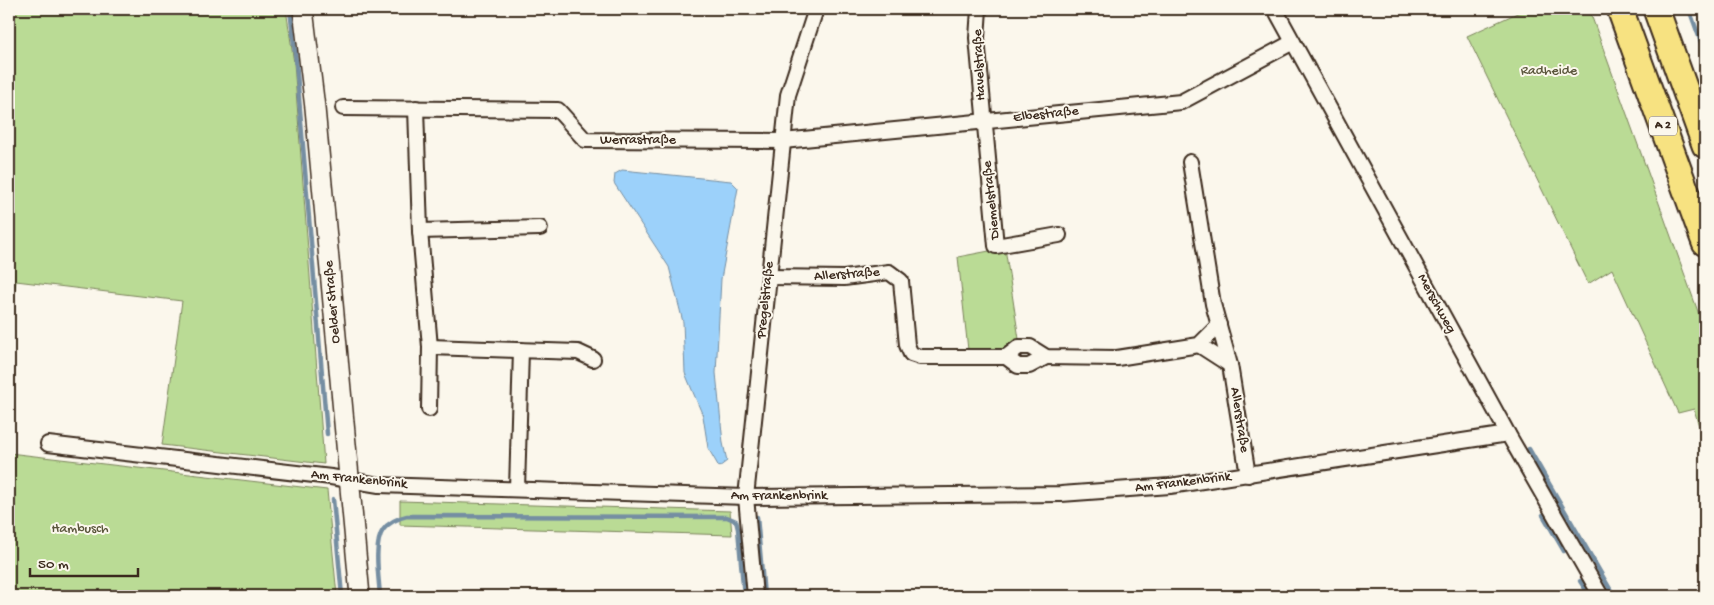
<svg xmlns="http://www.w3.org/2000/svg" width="1714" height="605" font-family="'Gochi Hand',sans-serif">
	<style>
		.green { fill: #badb95; stroke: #7a825a }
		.water { fill: #9cd1fa; stroke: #758ea2 }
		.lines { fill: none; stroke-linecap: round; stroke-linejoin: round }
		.stream { stroke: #758ea2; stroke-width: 4.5 }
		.street-casing { stroke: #3b2a1e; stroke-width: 18 }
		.secondary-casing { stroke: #3b2a1e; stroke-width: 22 }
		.highway-casing { stroke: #3b2a1e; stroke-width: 29 }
		.street { stroke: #fbf7ec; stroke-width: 14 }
		.secondary { stroke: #fbf7ec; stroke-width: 19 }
		.highway { stroke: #f7e281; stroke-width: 25 }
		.labels { text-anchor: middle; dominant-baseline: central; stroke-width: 4; stroke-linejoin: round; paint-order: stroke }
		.shield { fill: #fbf7ec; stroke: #75685c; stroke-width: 1 }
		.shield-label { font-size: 12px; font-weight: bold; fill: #3b2a1e }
		.street-label { font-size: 14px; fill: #3b2a1e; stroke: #fbf7ec }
		.park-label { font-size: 14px; fill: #5b563c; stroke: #fbf7ec }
	</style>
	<rect width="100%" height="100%" fill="#fbf7ec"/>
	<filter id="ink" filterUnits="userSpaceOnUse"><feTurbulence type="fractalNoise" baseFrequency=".02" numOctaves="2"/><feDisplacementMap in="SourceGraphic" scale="10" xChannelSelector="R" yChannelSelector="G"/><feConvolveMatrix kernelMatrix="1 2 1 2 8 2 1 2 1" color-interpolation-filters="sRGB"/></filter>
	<g filter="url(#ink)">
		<!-- green -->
		<g class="green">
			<path d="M9,9H286L294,63L324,464L162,445L182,301L16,281L9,332Z"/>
			<path d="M1526,9H1589L1705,331V447L1694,409L1678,413L1612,269L1588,284L1467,36Z"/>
			<path d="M1005,248L1019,339L1000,350H968L958,257Z"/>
			<path d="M9,453L327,490L337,596H9Z"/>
			<path d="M400,501L730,511L732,535L400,525Z"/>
		</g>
		<!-- water -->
		<path class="water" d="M622,170L731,181L738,188L721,279L716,373L723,443L727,461L719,467L708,448L703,416L685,373L683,322L669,267L614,183L615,174Z"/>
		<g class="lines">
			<!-- stream -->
			<g class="stream">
				<path d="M290,9L296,62L327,434"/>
				<path d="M1689,9L1705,53"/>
				<path d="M1529,449L1614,596"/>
				<path d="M333,499L342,596"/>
				<path d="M1543,515L1564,551"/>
				<path d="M757,517L764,596"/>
				<path d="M1580,581L1590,596"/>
				<path d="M380,596C379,579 373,544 383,530C389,522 398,518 407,516L727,517L736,521L738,529L744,596"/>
			</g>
			<defs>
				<g id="street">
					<path d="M979,9L977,38L996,246L1059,235"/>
					<path d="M1275,9L1508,434L1601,596"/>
					<path d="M343,108L558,110L585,140L783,141L1181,102L1293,42"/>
					<path d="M416,108L420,231L430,347L429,409"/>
					<path d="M1190,162L1213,304L1230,365L1248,475"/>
					<path d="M420,231L540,228"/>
					<path d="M769,277L844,278L889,272L901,281L907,345L911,354L920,357H1006L1018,366H1029L1046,357"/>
					<path d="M1199,345L1230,365"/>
					<path d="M430,347L578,352L593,359"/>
					<path d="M1006,357L1019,347H1030L1046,357L1117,358L1199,345L1219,325"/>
					<path d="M48,444L331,477L379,485L746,497L1061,494L1170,486L1508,434"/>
					<path d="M517,489L521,350"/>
					<path d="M755,596L746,497L788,95L816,9"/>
				</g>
				<path id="secondary" d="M303,9L315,108L360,596"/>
				<g id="highway">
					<path d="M1620,9L1705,243"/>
					<path d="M1656,9L1705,145"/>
				</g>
			</defs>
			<!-- street casing -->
			<use href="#street" class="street-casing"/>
			<!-- secondary casing -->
			<use href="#secondary" class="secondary-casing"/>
			<!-- highway casing -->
			<use href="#highway" class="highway-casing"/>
			<!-- street -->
			<use href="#street" class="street"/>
			<!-- secondary -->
			<use href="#secondary" class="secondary"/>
			<!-- highway -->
			<use href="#highway" class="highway"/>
		</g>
	</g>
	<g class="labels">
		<!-- shield labels -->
		<rect class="shield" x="1649" y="116.5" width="28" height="19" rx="4"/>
		<g class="shield-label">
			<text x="1663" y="126">A 2</text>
		</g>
		<!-- street labels -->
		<g class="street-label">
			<text transform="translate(980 65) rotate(-93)">Havelstraße</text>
			<text transform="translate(1046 115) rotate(-6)">Elbestraße</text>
			<text x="638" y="140">Werrastraße</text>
			<text transform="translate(992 200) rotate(-96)">Diemelstraße</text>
			<text transform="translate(847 275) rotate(-4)">Allerstraße</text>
			<text transform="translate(766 300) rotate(-84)">Pregelstraße</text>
			<text transform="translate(333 302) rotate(-95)">Oelder Straße</text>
			<text transform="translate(1436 304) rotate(61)">Merschweg</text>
			<text transform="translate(1239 420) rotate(81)">Allerstraße</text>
			<text transform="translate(359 480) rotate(6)">Am Frankenbrink</text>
			<text transform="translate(1183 483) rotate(-7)">Am Frankenbrink</text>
			<text x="779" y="496">Am Frankenbrink</text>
		</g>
		<!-- park labels -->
		<g class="park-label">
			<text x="1549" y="71">Radheide</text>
			<text x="80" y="529">Hambusch</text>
		</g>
	</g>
	<!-- margin -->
	<rect width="1714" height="605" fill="none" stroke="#fbf7ec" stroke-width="30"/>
	<rect x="15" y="15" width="1684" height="575" fill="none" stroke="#3b2a1e" stroke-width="2" filter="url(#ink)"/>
	<!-- scale -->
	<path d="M30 568v8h108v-8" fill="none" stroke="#3b2a1e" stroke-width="2.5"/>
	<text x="38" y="568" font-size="15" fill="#3b2a1e" stroke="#fbf7ec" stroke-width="4" paint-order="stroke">50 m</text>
</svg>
